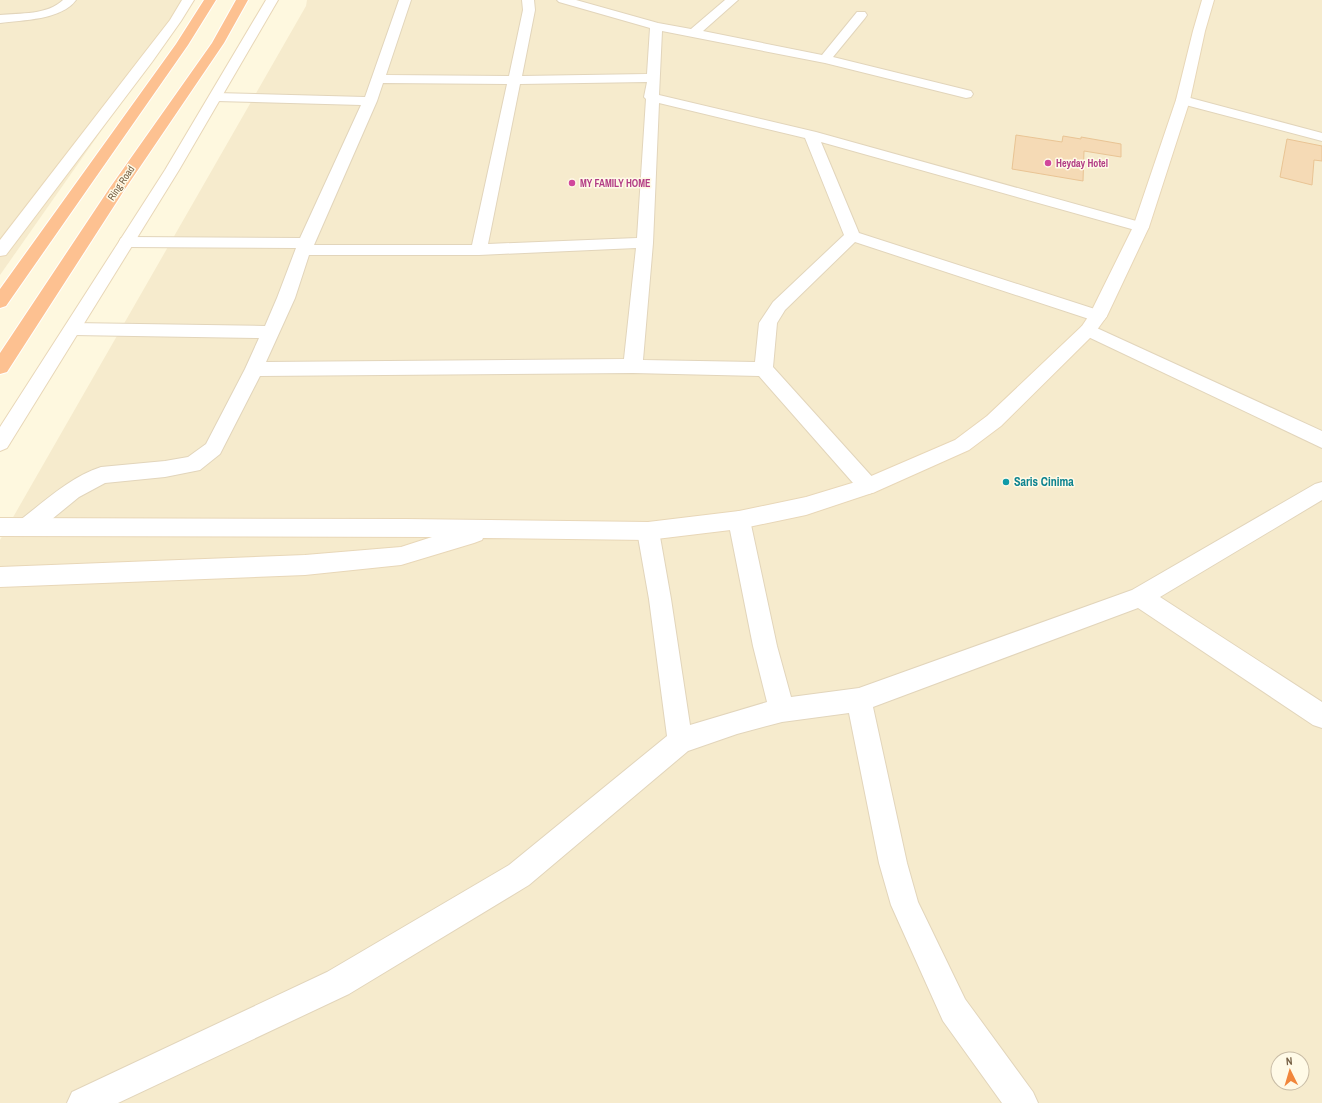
<svg xmlns="http://www.w3.org/2000/svg" width="1322" height="1103" font-family="'Archivo Narrow',sans-serif">
	<style>
		.residential { fill: #f6ebcd; fill-rule: evenodd }
		.building { fill: #f5dab5; stroke: #e9c494 }
		.lines { fill: none; stroke-linecap: round; stroke-linejoin: round }
		.street-casing { stroke: #e2d5bb; stroke-width: 2 }
		.secondary-casing { stroke: #e8d7b8; stroke-width: 2 }
		.highway-casing { stroke: #fff; stroke-width: 2 }
		.street { fill: #fff; fill-rule: evenodd }
		.secondary { fill: #fff; fill-rule: evenodd }
		.highway { fill: #fdc191; fill-rule: evenodd }
		.hotel-dot { fill: #d1479c; stroke: #fffae7; stroke-width: 1.5 }
		.culture-dot { fill: #0f9aa8; stroke: #fffae7; stroke-width: 1.5 }
		.labels { text-anchor: middle; dominant-baseline: central; stroke-width: 3; stroke-linejoin: round; paint-order: stroke }
		.far-hotel-label { font-size: 10px; font-weight: bold; fill: #b23c85; stroke: #fffae7; text-anchor: start }
		.far-street-label { font-size: 10px; fill: #766045; stroke: #fffae7 }
		.culture-label { font-size: 12px; font-weight: bold; fill: #0d838f; stroke: #fffae7; text-anchor: start }
	</style>
	<rect width="100%" height="100%" fill="#fef8df"/>
	<!-- residential -->
	<g class="residential">
		<path d="M0,0H190L181,17L0,275Z"/>
		<path d="M307,0H1322V1103H0V540L306,6ZM1278,1059H1302V1083H1278Z"/>
	</g>
	<!-- building -->
	<g class="building">
		<path d="M1016,135L1062,142L1063,136L1081,139V137L1121,144V157L1084,151L1083,181L1012,169Z"/>
		<path d="M1287,139L1322,146V161L1314,160L1312,185L1280,177Z"/>
	</g>
	<g class="lines">
		<defs>
			<g id="street">
				<path d="M63,0H76C62,20 22,20 0,23V15C20,13 48,15 63,0Z"/>
				<path d="M399,0H411L386,75L509,76L523,10L522,0H534L535,10L522,76L647,74L650,28L559,2L557,0H576L658,23L691,29L725,0H738L703,31L822,55L857,12H865L867,15L865,18L833,57L971,91L973,94L971,97L966,98L825,63L662,31L659,95L816,132L1147,224L1149,227L1147,230L1141,232L1135,230L821,142L859,233L1104,312L1107,316L1104,320L1098,322L1092,320L855,242L785,310L777,323L773,367L875,480L878,486L875,492L868,494L861,492L759,376L633,373L260,376L220,454L200,470L165,477L105,483L79,497L35,533L27,536L19,533L16,527L19,521C45,501 70,477 101,467L165,461L188,457L206,444L245,369L259,338L73,335L67,333L64,329L67,325L73,323L265,326L277,298L296,248L127,247L121,246L119,242L121,238L127,237L300,238L361,105L216,101L211,100L209,97L211,94L216,93L365,97ZM647,82L644,97L646,99L637,238L488,244L520,84ZM383,83L507,84L472,245H314L377,101ZM659,103L805,138L844,235L773,302L759,323L755,362L643,360L653,243ZM636,248L624,359L266,362L295,298L309,255H479Z"/>
				<path d="M1183,96L1322,133V141L1178,103L1176,100L1178,97Z"/>
				<path d="M1088,324L1322,431V448L1082,334L1079,330L1082,326Z"/>
				<path d="M1322,482V500L1160,597L1322,702V728L1313,725L1138,608L873,707L907,863L918,902L965,999L1033,1092L1038,1103H1002L943,1021L891,905L879,863L849,713L782,722L737,734L688,751L529,885L349,994L118,1103H67L72,1092L327,972L509,865L667,736L649,599L637,531L640,525L648,522L656,525L659,531L671,599L690,725L767,702L753,646L728,520L731,514L739,511L747,514L750,520L777,646L791,697L859,688L1132,590L1315,484Z"/>
			</g>
			<g id="secondary">
				<path d="M182,0H194L181,21L152,62L6,255L0,256V240L142,56L170,20Z"/>
				<path d="M266,0H278L179,170L7,448L0,451V427L165,170Z"/>
				<path d="M1202,0H1214L1205,31L1190,100L1149,227L1107,316L1094,334L1001,426L969,450L875,492L806,515L739,529L648,540L483,538L482,540L474,543L401,565L305,575L0,587V567L305,555L401,547L432,537L0,536V518L405,519L648,522L739,511L806,497L862,480L955,440L987,416L1082,326L1090,314L1133,227L1176,100L1193,31Z"/>
			</g>
			<g id="highway">
				<path d="M204,0H216L188,45L6,306L0,308V289L176,44Z"/>
				<path d="M236,0H248L224,43L125,189L7,372L0,374V353L109,189L212,43Z"/>
			</g>
		</defs>
		<!-- street casing -->
		<use href="#street" class="street-casing"/>
		<!-- secondary casing -->
		<use href="#secondary" class="secondary-casing"/>
		<!-- highway casing -->
		<use href="#highway" class="highway-casing"/>
		<!-- street -->
		<use href="#street" class="street"/>
		<!-- secondary -->
		<use href="#secondary" class="secondary"/>
		<!-- highway -->
		<use href="#highway" class="highway"/>
	</g>
	<!-- markers -->
	<g class="hotel-dot">
		<circle cx="1048" cy="163" r="4"/>
		<circle cx="572" cy="183" r="4"/>
	</g>
	<circle class="culture-dot" cx="1006" cy="482" r="4"/>
	<g class="labels">
		<!-- far-hotel labels -->
		<g class="far-hotel-label">
			<text x="1056" y="163">Heyday Hotel</text>
			<text x="580" y="183">MY FAMILY HOME</text>
		</g>
		<!-- far-street labels -->
		<g class="far-street-label">
			<text transform="translate(121 183) rotate(-56)">Ring Road</text>
		</g>
		<!-- culture labels -->
		<g class="culture-label">
			<text x="1014" y="482">Saris Cinima</text>
		</g>
	</g>
	<!-- north arrow -->
	<g transform="translate(1290 1071) rotate(355)"><circle r="19" fill="#fffae7" stroke="#c8bca6"/>
	<path d="M0-3L7 15L0 10L-7 15Z" fill="#f1863b"/>
	<text y="-6" font-size="11" font-weight="bold" text-anchor="middle" fill="#766045">N</text>
	</g>
</svg>
